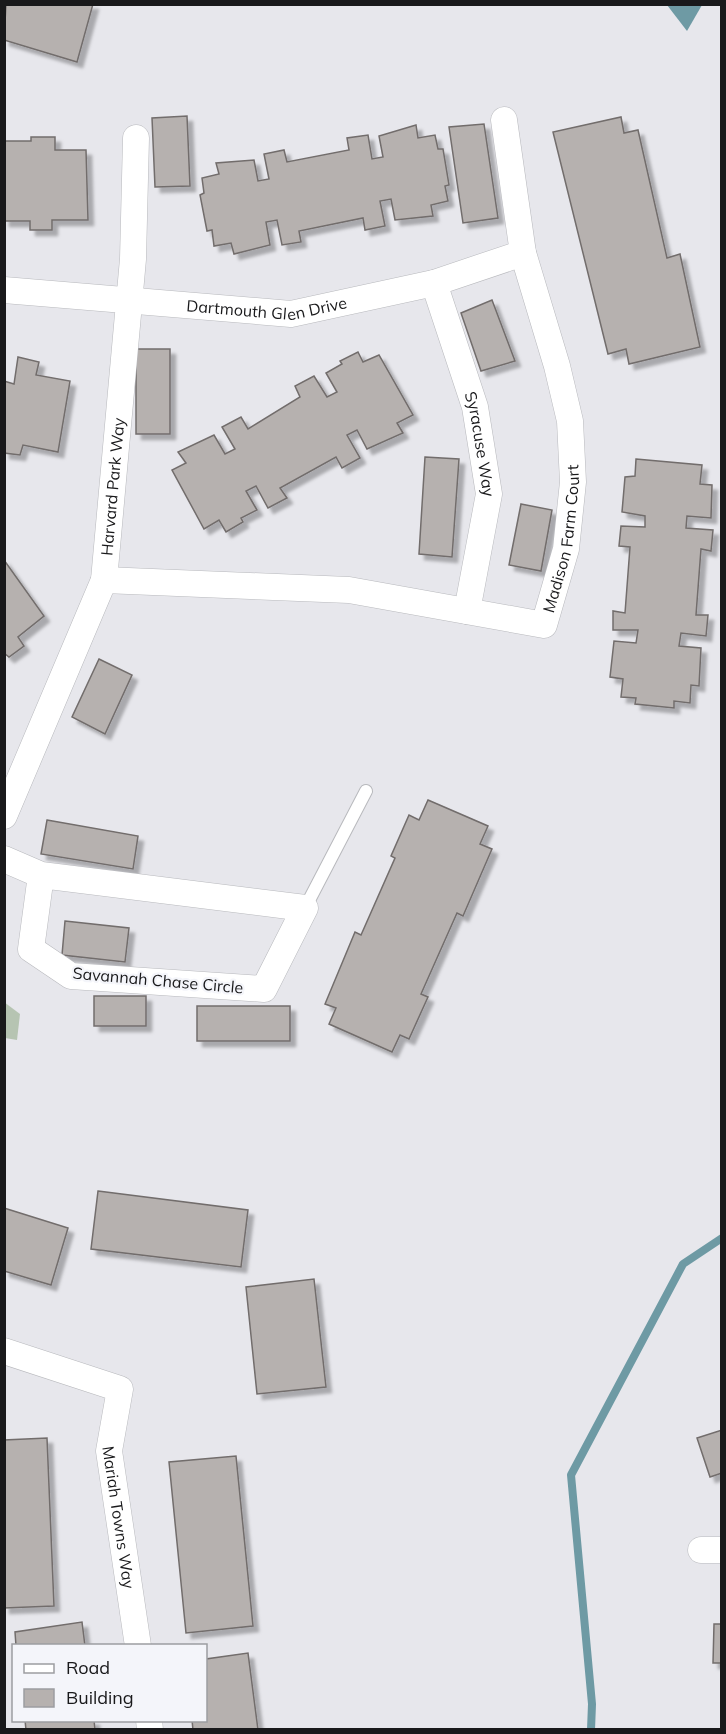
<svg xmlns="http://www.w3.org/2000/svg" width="726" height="1734" font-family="Mulish,sans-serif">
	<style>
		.green { fill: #b6c4b2 }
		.water { fill: #6e9aa4 }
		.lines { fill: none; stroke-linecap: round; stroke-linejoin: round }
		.stream { stroke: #6e9aa4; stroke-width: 8 }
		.building { fill: #b6b1af; stroke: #726d6c; stroke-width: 1.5; filter: url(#shadow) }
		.lane-casing { stroke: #b8b9bd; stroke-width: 14 }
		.street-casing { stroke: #b8b9bd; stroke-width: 27 }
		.lane { stroke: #fff; stroke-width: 12 }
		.street { stroke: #fff; stroke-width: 26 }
		.labels { text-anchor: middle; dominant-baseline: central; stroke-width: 4.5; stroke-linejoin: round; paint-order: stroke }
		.street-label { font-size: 16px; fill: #19191b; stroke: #f4f5fa }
	</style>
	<defs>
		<filter id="shadow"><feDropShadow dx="5.5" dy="5.5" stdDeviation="1.5" flood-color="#0004"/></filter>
	</defs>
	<rect width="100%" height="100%" fill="#e7e7ec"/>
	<!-- green -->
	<path class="green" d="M4,1002L20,1014L17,1040L5,1038Z"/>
	<!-- water -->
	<path class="water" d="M667,5H702L687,31Z"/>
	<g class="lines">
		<!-- stream -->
		<path class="stream" d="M591,1730L592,1704L571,1475L683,1264L722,1238"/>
	</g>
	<!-- building -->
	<g class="building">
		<path d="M6,4H93L77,62L4,40Z"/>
		<path d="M187,116L190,186L155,187L152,118Z"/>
		<path d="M621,117L624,133L638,130L667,258L680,254L700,347L629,364L626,349L608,354L553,132Z"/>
		<path d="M484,124L498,218L463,223L449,127Z"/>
		<path d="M416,125L418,138L435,135L438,149H443L449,185L445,186L448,201L431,205L433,216L395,220L391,199L380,201L385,226L365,230L363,218L299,231L301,242L282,245L277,220L266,222L270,245L234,254L231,243L214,246L212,230L207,231L200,195L204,193L202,178L219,174L216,163L254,160L258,181L269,179L264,154L284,150L287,162L349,150L347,138L368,135L372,159L383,157L379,136Z"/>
		<path d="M31,137H55V150H86L88,220H52V230H30V221H4V141H31Z"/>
		<path d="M492,300L515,361L481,371L461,313Z"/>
		<rect x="136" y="349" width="34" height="85"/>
		<path d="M358,352L363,362L379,355L413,415L397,423L403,433L367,449L357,430L347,435L360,458L342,468L336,457L280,488L287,498L268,508L256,486L246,491L257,510L241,518L243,522L226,532L219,520L204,529L172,470L186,463L178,452L214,435L225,454L235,449L222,427L241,417L248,429L300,397L295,386L314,376L327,397L337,392L326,373L342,364L340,361Z"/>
		<path d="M18,357L39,362L36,375L70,381L58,452L23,445L20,455L4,453V381L14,384Z"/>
		<path d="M425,457L459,459L452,557L419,554Z"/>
		<path d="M636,459L702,465L700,484L712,485L711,518L687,516L686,528L713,530L711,551L701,549L696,615H708L706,636L681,633L679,646L701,648L699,686L691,685L690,703L674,701V708L635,704L636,698L621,697L623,679L610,677L614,641L636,643L638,630H613V611L625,613L630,547L619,546L621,526L645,527V516L622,512L625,477L635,476Z"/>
		<path d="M521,504L552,510L541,571L509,565Z"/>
		<path d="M4,560L44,616L18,637L24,646L9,657L4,653Z"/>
		<path d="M99,659L132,675L105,734L72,717Z"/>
		<path d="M428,800L488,826L480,844L492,849L463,916L457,913L421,994L428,997L409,1039L400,1035L392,1052L329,1024L336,1008L325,1004L355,932L361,935L395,858L391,856L409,815L419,820Z"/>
		<path d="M47,820L138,836L133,869L41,854Z"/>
		<path d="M65,921L129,928L125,962L62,955Z"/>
		<rect x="94" y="996" width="52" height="30"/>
		<rect x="197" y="1006" width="93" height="35"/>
		<path d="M98,1191L248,1210L241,1267L91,1249Z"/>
		<path d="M4,1208L68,1228L51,1285L4,1271Z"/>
		<path d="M314,1279L326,1387L257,1394L246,1287Z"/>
		<path d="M722,1430V1473L710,1477L697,1438Z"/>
		<path d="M47,1438L54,1606L4,1608V1440Z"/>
		<path d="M236,1456L253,1626L186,1633L169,1462Z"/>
		<path d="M82,1622L85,1646H16L15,1632Z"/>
		<path d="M714,1624H722V1663H713Z"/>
		<path d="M248,1653L258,1730H193L192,1720H206V1659Z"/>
		<path d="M25,1720H94L95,1730H26Z"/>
	</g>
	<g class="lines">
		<defs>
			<path id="lane" d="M305,908L366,791"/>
			<g id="street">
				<path id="s1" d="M434,283L475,407L489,494L467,611"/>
				<path id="s2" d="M4,290L291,314L434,283L523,253"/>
				<path id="s3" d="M104,580L349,590L544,625L566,549L573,482L570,421L557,366L523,253L504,120"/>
				<path id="s4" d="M4,816L104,580L133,259L136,138"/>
				<path d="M4,859L41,875L305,908L264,989L71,976L31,949L41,875"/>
				<path id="s5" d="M4,1351L120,1389L109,1451L138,1646"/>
				<path d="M701,1550H722"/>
				<path d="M149,1720L150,1730"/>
			</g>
		</defs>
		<!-- lane casing -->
		<use href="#lane" class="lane-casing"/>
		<!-- street casing -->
		<use href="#street" class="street-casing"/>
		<!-- lane -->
		<use href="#lane" class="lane"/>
		<!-- street -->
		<use href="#street" class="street"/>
	</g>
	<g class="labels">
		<!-- street labels -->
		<g class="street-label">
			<text stroke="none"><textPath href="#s2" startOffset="264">Dartmouth Glen Drive</textPath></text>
			<text stroke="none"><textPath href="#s1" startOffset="168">Syracuse Way</textPath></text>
			<text stroke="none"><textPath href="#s4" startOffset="350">Harvard Park Way</textPath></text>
			<text stroke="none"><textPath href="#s3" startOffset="532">Madison Farm Court</textPath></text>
			<text transform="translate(158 980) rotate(5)">Savannah Chase Circle</text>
			<text stroke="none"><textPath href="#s5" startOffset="252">Mariah Towns Way</textPath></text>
		</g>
	</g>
	<!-- border -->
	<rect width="726" height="1734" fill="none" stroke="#19191b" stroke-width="12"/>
	<!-- legend -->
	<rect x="12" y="1644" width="195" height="78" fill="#f4f5fa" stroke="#9c9da1" stroke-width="1.5"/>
	<rect x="24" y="1664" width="30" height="9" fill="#ffffff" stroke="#9c9da1" stroke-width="1.5"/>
	<text x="66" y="1674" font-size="18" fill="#19191b">Road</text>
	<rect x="24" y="1689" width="30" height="18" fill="#b6b1af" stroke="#9c9da1" stroke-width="1.5"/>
	<text x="66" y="1704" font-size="18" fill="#19191b">Building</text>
</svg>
